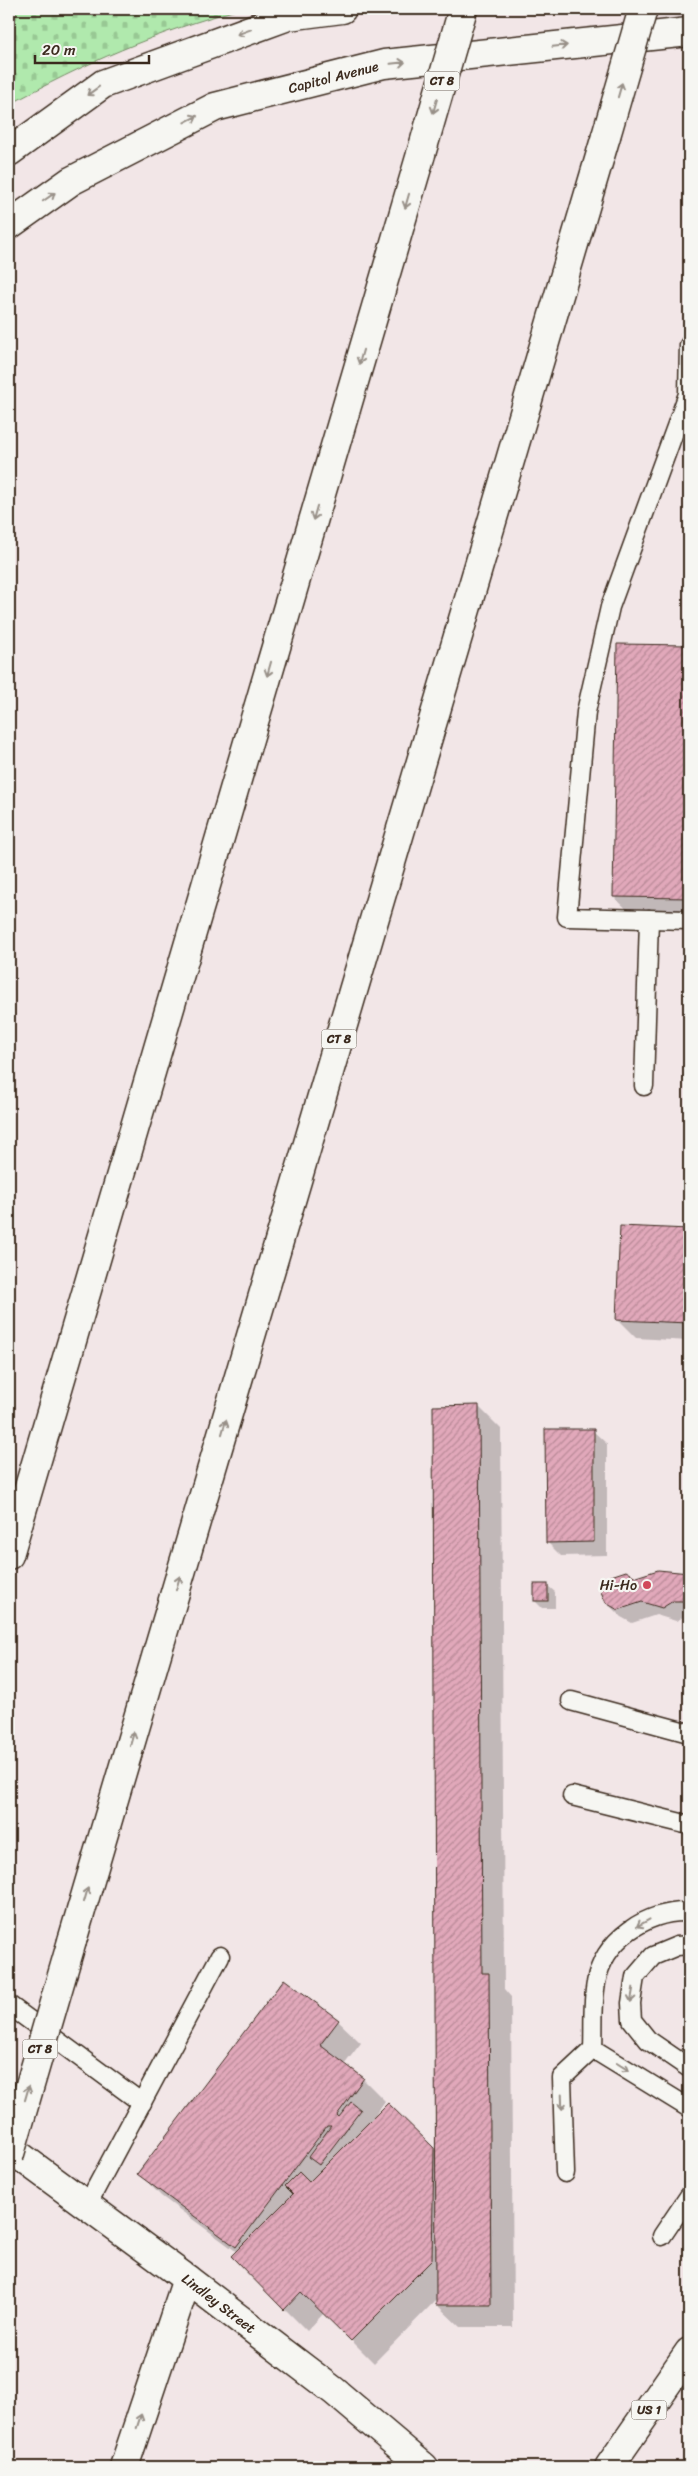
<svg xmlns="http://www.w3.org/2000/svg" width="698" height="2476" font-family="Sriracha,sans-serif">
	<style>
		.cemetery { fill: url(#cemetery-stones); stroke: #768a66 }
		.shadow { fill: #0003 }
		.building { fill: url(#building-hatch); stroke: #3b2a1e }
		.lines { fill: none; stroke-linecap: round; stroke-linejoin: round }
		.lane-casing { stroke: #3b2a1e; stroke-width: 21 }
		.secondary-casing { stroke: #3b2a1e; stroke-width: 31 }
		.primary-casing { stroke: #3b2a1e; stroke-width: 31 }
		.highway-casing { stroke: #3b2a1e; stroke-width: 31 }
		.lane { stroke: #f6f6f2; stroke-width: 18 }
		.secondary { stroke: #f6f6f2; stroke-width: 28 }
		.primary { stroke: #f6f6f2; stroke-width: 28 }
		.highway { stroke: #f6f6f2; stroke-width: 28 }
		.highway-bridge-casing { stroke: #3b2a1e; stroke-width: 31; stroke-linecap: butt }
		.highway-bridge { stroke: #f6f6f2; stroke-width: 28 }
		.oneway { stroke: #989088 }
		.poi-dot { fill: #d1495b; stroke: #f6f6f2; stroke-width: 2 }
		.labels { text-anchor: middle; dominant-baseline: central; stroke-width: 4.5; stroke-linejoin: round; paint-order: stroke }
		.shield { fill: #f6f6f2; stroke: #73675e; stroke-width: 1 }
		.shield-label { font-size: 12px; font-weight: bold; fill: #3b2a1e }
		.street-label { font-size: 14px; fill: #3b2a1e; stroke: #f6f6f2 }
		.poi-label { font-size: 14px; fill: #3b2a1e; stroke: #f6f6f2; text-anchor: end }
	</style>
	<defs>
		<pattern id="cemetery-stones" width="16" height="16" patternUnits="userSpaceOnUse" patternTransform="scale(1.25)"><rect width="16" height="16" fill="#b0e9ad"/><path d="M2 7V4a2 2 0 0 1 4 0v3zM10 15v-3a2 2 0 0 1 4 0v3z" fill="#98c894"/></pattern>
		<pattern id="building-hatch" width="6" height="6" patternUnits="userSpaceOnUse" patternTransform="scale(1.25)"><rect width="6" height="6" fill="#e1a8ba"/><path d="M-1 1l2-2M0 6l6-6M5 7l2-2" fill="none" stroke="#b88997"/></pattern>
	</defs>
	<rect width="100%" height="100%" fill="#f2e6e7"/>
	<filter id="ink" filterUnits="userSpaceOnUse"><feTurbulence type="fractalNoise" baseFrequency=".02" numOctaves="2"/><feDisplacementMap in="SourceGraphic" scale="10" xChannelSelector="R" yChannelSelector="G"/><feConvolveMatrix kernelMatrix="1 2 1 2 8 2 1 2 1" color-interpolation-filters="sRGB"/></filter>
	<g filter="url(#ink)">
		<!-- cemetery -->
		<path class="cemetery" d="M9,9H240C159,31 82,64 9,105Z"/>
		<!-- shadow -->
		<g class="shadow">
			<path d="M618,645L689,646V920L637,919L614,897Z"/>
			<path d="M621,1228L689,1230V1341L636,1338L617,1319Z"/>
			<path d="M479,1407L501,1429L504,1989L511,1997L513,2327H460L437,2305V2299L374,2363L324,2313L307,2331L232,2256L237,2252L161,2196L139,2173L338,2021L361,2043L344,2065L363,2079L385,2101L375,2115L388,2104L437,2152Z"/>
			<path d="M593,1431L607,1444V1555L561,1556L547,1542Z"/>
			<path d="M658,1572L689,1574V1614L676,1621L656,1615L632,1623L621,1617L607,1603L636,1579Z"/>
			<path d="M548,1586L555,1592V1608H542L535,1601Z"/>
		</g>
		<!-- building -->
		<g class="building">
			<path d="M617,644L689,645V898L613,897Z"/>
			<path d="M620,1226L689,1229V1323L616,1320Z"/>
			<path d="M479,1405L482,1973H489L491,2305H436L433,1406Z"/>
			<path d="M545,1429H594V1542L546,1543Z"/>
			<path d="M658,1570L689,1573V1601H673L662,1608L642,1602L618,1610L606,1603L601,1592L608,1577L626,1571L636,1577Z"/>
			<rect x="534" y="1584" width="14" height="17"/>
			<path d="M284,1979L339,2020L320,2045L364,2078L337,2115L339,2117L351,2102L361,2110L319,2165L308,2157L331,2126H327L236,2247L137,2174Z"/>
			<path d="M388,2103L434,2148L432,2260L351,2341L301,2292L284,2310L231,2256L293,2194L285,2186L299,2172L309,2182Z"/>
		</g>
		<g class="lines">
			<defs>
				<g id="lane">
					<path d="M689,345L688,394L610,607L586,712L567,917L689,920"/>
					<path d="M644,1086L649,919"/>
					<path d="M571,1701L689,1733"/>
					<path d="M572,1796L689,1825"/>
					<path d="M689,1912C647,1910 603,1940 596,1983C592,2004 594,2028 593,2049L689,2108"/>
					<path d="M689,1945L677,1946L653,1956L635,1977L631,2003L632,2020L648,2040L689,2068"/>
					<path d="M9,2005L142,2103"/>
					<path d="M565,2173L562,2078L593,2049"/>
					<path d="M87,2205L220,1956"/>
					<path d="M662,2236L689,2196"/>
				</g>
				<g id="secondary">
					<path d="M9,152L103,84L288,16L342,9"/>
					<path id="s1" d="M9,225L71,181L215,107L384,64L689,32"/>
					<path id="s2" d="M9,2148L187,2279L334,2391L424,2467"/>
				</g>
				<path id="primary" d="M609,2467L689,2352"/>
				<g id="highway">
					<path d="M9,1555L421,154"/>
					<path d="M72,1941L606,136"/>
					<path d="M124,2467L187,2279"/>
				</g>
			</defs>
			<!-- lane casing -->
			<use href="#lane" class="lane-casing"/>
			<!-- secondary casing -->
			<use href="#secondary" class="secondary-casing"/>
			<!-- primary casing -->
			<use href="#primary" class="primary-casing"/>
			<!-- highway casing -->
			<use href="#highway" class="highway-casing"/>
			<!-- lane -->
			<use href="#lane" class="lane"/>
			<!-- secondary -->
			<use href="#secondary" class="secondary"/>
			<!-- primary -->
			<use href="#primary" class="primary"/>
			<!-- highway -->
			<use href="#highway" class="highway"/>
			<defs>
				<g id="highway-bridge">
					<path d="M606,136L643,9"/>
					<path d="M421,154L463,9"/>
					<path d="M9,2157L72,1941"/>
				</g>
			</defs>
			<!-- highway-bridge casing -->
			<use href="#highway-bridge" class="highway-bridge-casing"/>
			<!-- highway-bridge -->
			<use href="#highway-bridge" class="highway-bridge"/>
		</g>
		<!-- one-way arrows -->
		<defs><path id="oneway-shaft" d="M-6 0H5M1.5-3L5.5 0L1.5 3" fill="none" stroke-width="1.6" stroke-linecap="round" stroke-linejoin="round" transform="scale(1.25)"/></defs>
		<g class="oneway">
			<use href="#oneway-shaft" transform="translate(244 32) rotate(160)"/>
			<use href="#oneway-shaft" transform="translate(560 46) rotate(-6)"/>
			<use href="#oneway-shaft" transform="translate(398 63) rotate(-6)"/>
			<use href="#oneway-shaft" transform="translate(620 90) rotate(-74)"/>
			<use href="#oneway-shaft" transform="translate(93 91) rotate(144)"/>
			<use href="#oneway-shaft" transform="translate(435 106) rotate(106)"/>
			<use href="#oneway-shaft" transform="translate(191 119) rotate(-27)"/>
			<use href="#oneway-shaft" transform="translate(49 197) rotate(-35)"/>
			<use href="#oneway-shaft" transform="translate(407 201) rotate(106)"/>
			<use href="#oneway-shaft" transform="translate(361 357) rotate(106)"/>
			<use href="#oneway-shaft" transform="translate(315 513) rotate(106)"/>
			<use href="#oneway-shaft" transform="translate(269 669) rotate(106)"/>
			<use href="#oneway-shaft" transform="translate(224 1427) rotate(-74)"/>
			<use href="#oneway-shaft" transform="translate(178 1583) rotate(-74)"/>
			<use href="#oneway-shaft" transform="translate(132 1739) rotate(-74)"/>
			<use href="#oneway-shaft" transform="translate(86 1895) rotate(-74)"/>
			<use href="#oneway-shaft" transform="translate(643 1923) rotate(151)"/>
			<use href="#oneway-shaft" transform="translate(632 1995) rotate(100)"/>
			<use href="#oneway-shaft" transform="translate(623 2067) rotate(32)"/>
			<use href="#oneway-shaft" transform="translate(27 2093) rotate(-74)"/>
			<use href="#oneway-shaft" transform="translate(562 2102) rotate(88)"/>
			<use href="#oneway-shaft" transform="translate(139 2421) rotate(-72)"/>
		</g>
	</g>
	<!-- markers -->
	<circle class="poi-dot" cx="647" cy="1585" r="5"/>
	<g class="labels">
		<!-- shield labels -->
		<g class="shield">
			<rect x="424.5" y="71.5" width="35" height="19" rx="4"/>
			<rect x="321.5" y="1029.5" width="35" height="19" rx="4"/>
			<rect x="22.5" y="2039.5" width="35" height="19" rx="4"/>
			<rect x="631.5" y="2400.5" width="35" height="19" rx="4"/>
		</g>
		<g class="shield-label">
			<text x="442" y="81">CT 8</text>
			<text x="339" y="1039">CT 8</text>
			<text x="40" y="2049">CT 8</text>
			<text x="649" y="2410">US 1</text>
		</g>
		<!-- street labels -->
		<g class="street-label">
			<text stroke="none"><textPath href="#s1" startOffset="360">Capitol Avenue</textPath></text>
			<text stroke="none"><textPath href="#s2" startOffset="261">Lindley Street</textPath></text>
		</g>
		<!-- poi labels -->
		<g class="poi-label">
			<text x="637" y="1585">Hi-Ho</text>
		</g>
	</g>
	<!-- margin -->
	<rect width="698" height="2476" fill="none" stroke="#f6f6f2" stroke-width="30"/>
	<rect x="15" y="15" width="668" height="2446" fill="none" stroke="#3b2a1e" stroke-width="2" filter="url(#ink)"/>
	<!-- scale -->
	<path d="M35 55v8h114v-8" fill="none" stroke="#3b2a1e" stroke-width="2.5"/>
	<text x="42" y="55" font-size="15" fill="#3b2a1e" stroke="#f6f6f2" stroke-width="4" paint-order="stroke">20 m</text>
</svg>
